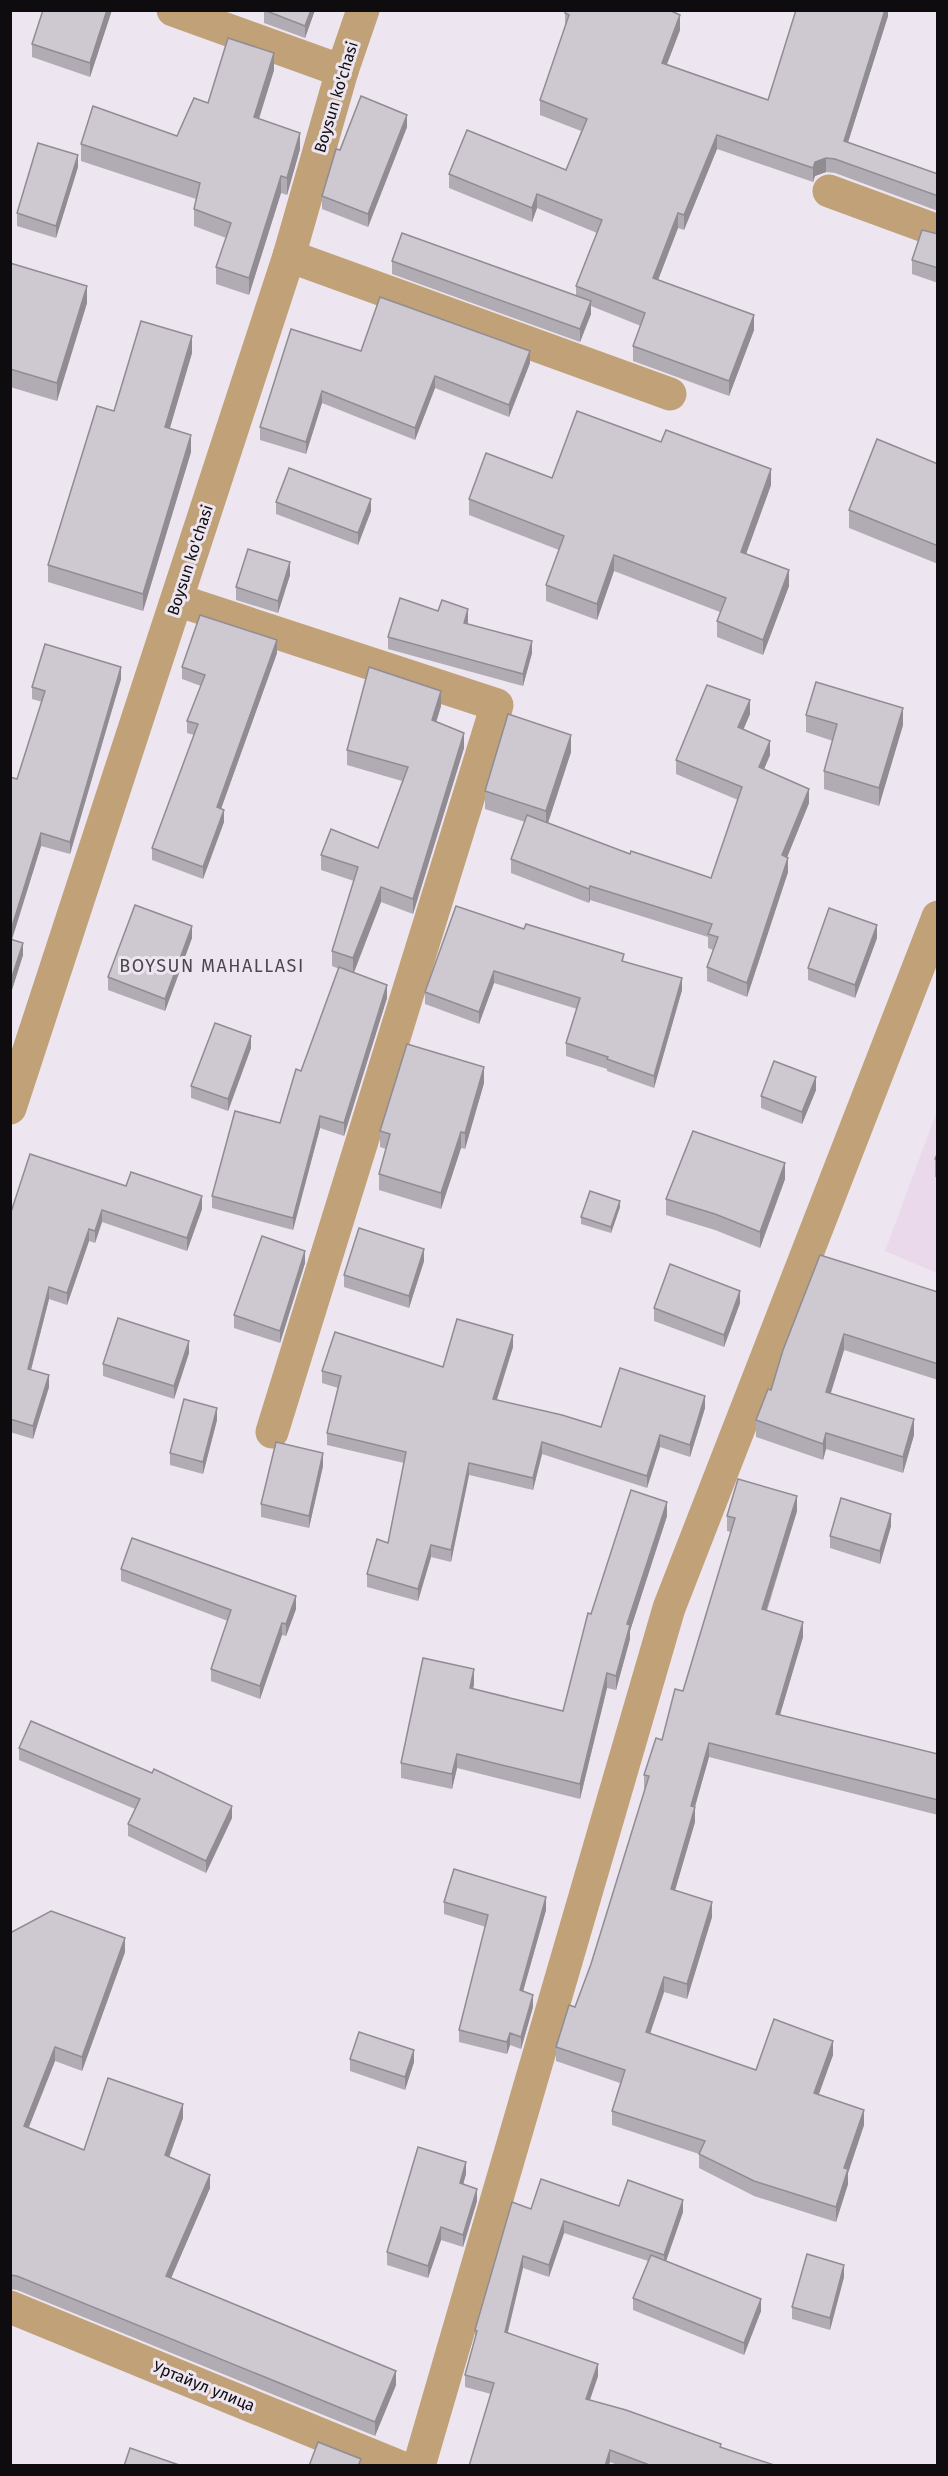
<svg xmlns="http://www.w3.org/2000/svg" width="948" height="2476" font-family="'Fira Sans',sans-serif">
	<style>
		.industrial { fill: #e9d9eb }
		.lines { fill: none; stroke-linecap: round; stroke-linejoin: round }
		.minor { stroke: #c0a178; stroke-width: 33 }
		.wall { fill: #b1acb4 }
		.shaded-wall { fill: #908c92 }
		.building { fill: #cec8d1; stroke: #908c92; stroke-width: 1.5 }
		.labels { text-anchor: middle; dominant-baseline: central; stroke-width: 6; stroke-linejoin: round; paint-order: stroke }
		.street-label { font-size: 16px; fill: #0e0c0f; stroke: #ede6f0 }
		.neighbourhood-label { font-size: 18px; letter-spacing: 1.5px; fill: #4c474f; stroke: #ede6f0 }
	</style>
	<rect width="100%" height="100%" fill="#ede6f0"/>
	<!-- industrial -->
	<path class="industrial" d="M937,1111V1273L885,1251Z"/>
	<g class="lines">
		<!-- minor -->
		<g class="minor">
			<path d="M173,10L342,71"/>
			<path d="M829,191L938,231"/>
			<path d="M289,256L670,394"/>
			<path d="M177,600L497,705L272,1432"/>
			<path d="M10,1108L289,256L342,71L363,10"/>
			<path d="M10,2307L398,2466"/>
			<path d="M419,2466L669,1608L938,917"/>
		</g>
	</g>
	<!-- wall -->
	<g class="wall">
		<path d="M43,10H112L90,77L32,57V44Z"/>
		<path d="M315,10L305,38L264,23V11Z"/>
		<path d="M888,10V16L848,142L938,174V211L835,173L826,172L815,176L813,182L717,149L684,230L678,228L658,280L754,330L729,396L633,361V346L641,326L591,306V314L580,342L392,274V261L576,296V286L597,233L537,208L532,222L449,188V174L566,170L581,131L540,115V100L565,26V13L680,30L667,64L768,100Z"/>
		<path d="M274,70L259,119L300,149L287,195L281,193L249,295L216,284V267L226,238L194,226V209L196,199L81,161V144L177,136L208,103Z"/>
		<path d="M407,127L368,227L322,209V196L340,150Z"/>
		<path d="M78,167L56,238L17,226V213Z"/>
		<path d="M938,234V283L912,274V260Z"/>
		<path d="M10,263L87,303L57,401L10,387Z"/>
		<path d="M361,351L530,363L509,417L435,388L415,440L322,403L306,454L260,440V427Z"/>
		<path d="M192,353L170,428L191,452L143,611L48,582V565L114,411Z"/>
		<path d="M938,464V564L849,528V510Z"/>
		<path d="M552,478L771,485L746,554L789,586L763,655L717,637V621L720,612L614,571L597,620L546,601V585L559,550L469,515V499Z"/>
		<path d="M276,502L371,511L358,545L276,514Z"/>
		<path d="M290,575L278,613L236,600V587Z"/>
		<path d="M468,621V624L532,653L523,686L388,649V637Z"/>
		<path d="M277,653L221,809L224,822L203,879L152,860V848L194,735L187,733V721L201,686L182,679V667Z"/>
		<path d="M121,679L70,854L41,846L12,940L23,955L10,996V777L17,779L42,702L32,699V687Z"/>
		<path d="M441,706L436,722L464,748L413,914L381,902L354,973L387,998L344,1136L320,1128L293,1230L212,1208V1196L280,1123L301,1071L339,969L332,966V951L354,881L321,870V855L378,848L402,781L347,765V750Z"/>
		<path d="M750,714L743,730L770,755L764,769L809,803L787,857L788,872L747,997L707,981V967L713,950L708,948V937L590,900L589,903L511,873V859L525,822L485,809V791L571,752L548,823L630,854L711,878L738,800L676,774V760Z"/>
		<path d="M806,715L903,725L879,806L824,789V771L833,741L806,732Z"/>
		<path d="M524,929L624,961L682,990L654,1088L607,1071V1069L566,1056V1043L577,1009L494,983L479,1024L425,1004V992Z"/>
		<path d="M192,938L165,1011L108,990V977Z"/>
		<path d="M877,938L855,998L808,980V968Z"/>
		<path d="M251,1048L228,1111L191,1098V1086Z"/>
		<path d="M484,1083L465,1149L461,1148L441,1209L379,1190V1174L386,1149L380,1147V1131Z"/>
		<path d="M816,1090L802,1124L761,1108V1096Z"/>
		<path d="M938,1152V1178L935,1177V1159Z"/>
		<path d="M785,1179L760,1248L715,1230L666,1215V1199Z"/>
		<path d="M126,1186L202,1209L187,1251L102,1222L95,1243L89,1241L67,1305L49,1299L31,1370L49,1387L33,1439L10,1432V1215Z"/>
		<path d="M620,1207L611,1233L581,1224V1217Z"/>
		<path d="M424,1261L409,1308L344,1287V1275Z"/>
		<path d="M305,1263L280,1343L234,1328V1315Z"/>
		<path d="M938,1292V1380L844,1350L831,1393L914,1435L903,1473L826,1449L823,1460L756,1437V1420L771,1390L783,1350Z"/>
		<path d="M740,1303L724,1347L654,1321V1308Z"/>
		<path d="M513,1347L497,1400L601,1427L705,1408L690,1457L660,1447L647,1488L542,1454L533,1490L469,1475L451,1562L431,1557L418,1601L367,1587V1574L388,1543L404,1463L327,1445V1433L338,1388L322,1383V1371L443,1367Z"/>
		<path d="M189,1353L174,1399L103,1376V1364Z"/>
		<path d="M217,1420L203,1474L170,1465V1453Z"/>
		<path d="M323,1466L309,1528L261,1517V1504Z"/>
		<path d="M797,1511L767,1611L803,1637L780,1715L938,1754V1815L709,1757L695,1807V1822L675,1890L712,1917L687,1999L664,1992L650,2033L756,2070L833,2055L818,2095L864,2125L848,2173V2184L836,2222L754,2196L699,2168V2154L612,2125V2111L620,2083L556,2061V2047L575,2007L591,1964L645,1790H644V1775L662,1740L683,1691L731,1532L727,1531V1516Z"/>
		<path d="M667,1516L630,1631V1639L616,1690L607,1688L580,1799L457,1768L452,1789L401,1778V1763L474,1684L473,1689L563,1711L591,1614Z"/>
		<path d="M891,1526L880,1564L830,1548V1536Z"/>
		<path d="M121,1569L296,1609L286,1636L282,1635L260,1699L211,1681V1669L228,1621L121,1581Z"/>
		<path d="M19,1748L152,1773L232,1818L206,1873L128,1836V1824L135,1809L19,1760Z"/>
		<path d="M444,1902L546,1910L523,1991L533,2007L521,2049L510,2045L507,2054L459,2042V2030L486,1927L444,1914Z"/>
		<path d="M10,1933L125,1952L82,2071L55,2061L29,2127L84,2150L183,2118L169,2157L210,2188L171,2278L396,2385L375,2436L17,2290L10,2289Z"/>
		<path d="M350,2059L414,2062L405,2090L350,2071Z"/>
		<path d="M466,2174L463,2184L477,2201L463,2247L441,2240L428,2278L387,2265V2252Z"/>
		<path d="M619,2206L683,2212L666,2261L761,2311L744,2355L633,2310V2298L648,2261L564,2233L549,2277L523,2268L508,2332L598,2376L590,2400L721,2448L777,2466H620L610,2462L491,2394L465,2387V2375L475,2340V2330L531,2209Z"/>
		<path d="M844,2277L830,2330L792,2319V2307Z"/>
	</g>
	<!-- shaded-wall -->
	<g class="shaded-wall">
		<path d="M107,10H112L90,77V63Z"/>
		<path d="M311,10H315L305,38V26Z"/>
		<path d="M885,10H888V16L844,155V141Z"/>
		<path d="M680,15V30L662,77V63Z"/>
		<path d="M274,53V70L254,134V117Z"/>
		<path d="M407,115V127L368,227V214Z"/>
		<path d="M300,133V149L287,195V178Z"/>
		<path d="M717,135V149L684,230V215Z"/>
		<path d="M78,155V167L56,238V226Z"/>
		<path d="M826,158V172L815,176L813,182V168L815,162Z"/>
		<path d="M281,176V193L249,295V278Z"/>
		<path d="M537,194V208L532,222V208Z"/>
		<path d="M678,213V228L653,293V278Z"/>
		<path d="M87,286V303L57,401V383Z"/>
		<path d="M591,301V314L580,342V329Z"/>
		<path d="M754,315V330L729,396V381Z"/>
		<path d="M192,336V353L165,444V427Z"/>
		<path d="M530,351V363L509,417V405Z"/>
		<path d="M435,376V388L415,440V428Z"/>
		<path d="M322,391V403L306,454V442Z"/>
		<path d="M191,435V452L143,611V594Z"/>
		<path d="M771,469V485L741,568V552Z"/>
		<path d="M371,499V511L358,545V533Z"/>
		<path d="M614,555V571L597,620V604Z"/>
		<path d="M290,562V575L278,613V601Z"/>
		<path d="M789,570V586L763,655V640Z"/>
		<path d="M468,609V621L464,635V623Z"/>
		<path d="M277,640V653L217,820V807Z"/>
		<path d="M532,641V653L523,686V674Z"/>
		<path d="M121,667V679L70,854V842Z"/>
		<path d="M441,691V706L432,736V720Z"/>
		<path d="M750,700V714L738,742V727Z"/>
		<path d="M903,708V725L879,806V788Z"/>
		<path d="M464,733V748L413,914V899Z"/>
		<path d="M571,735V752L546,829V811Z"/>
		<path d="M770,741V755L759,781V767Z"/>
		<path d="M809,789V803L782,870V855Z"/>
		<path d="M224,810V822L203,879V867Z"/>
		<path d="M41,833V846L10,945V933Z"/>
		<path d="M788,858V872L747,997V983Z"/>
		<path d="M590,886V900L589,903V889Z"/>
		<path d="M381,887V902L353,974V958Z"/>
		<path d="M877,925V938L855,998V985Z"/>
		<path d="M192,926V938L165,1011V999Z"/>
		<path d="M23,943V955L10,996V983Z"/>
		<path d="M494,971V983L479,1024V1012Z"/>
		<path d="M682,978V990L654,1088V1076Z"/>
		<path d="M387,985V998L344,1136V1123Z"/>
		<path d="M251,1036V1048L228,1111V1099Z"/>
		<path d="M484,1067V1083L465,1149V1133Z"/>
		<path d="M816,1077V1090L802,1124V1112Z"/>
		<path d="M320,1116V1128L293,1230V1218Z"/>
		<path d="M461,1132V1148L441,1209V1193Z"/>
		<path d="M785,1163V1179L760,1248V1232Z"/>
		<path d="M202,1196V1209L187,1251V1238Z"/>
		<path d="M620,1201V1207L611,1233V1227Z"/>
		<path d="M102,1210V1222L95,1243V1231Z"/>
		<path d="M89,1229V1241L67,1305V1293Z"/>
		<path d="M424,1249V1261L409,1308V1296Z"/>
		<path d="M305,1251V1263L280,1343V1331Z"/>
		<path d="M49,1287V1299L28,1381V1369Z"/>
		<path d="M740,1291V1303L724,1347V1335Z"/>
		<path d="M844,1334V1350L826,1408V1392Z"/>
		<path d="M513,1335V1347L493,1411V1399Z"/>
		<path d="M189,1341V1353L174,1399V1386Z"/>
		<path d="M49,1375V1387L33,1439V1426Z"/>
		<path d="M705,1396V1408L690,1457V1445Z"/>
		<path d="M217,1408V1420L203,1474V1462Z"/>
		<path d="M914,1419V1435L903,1473V1457Z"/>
		<path d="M826,1433V1449L823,1460V1444Z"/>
		<path d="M660,1435V1447L647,1488V1476Z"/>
		<path d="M542,1442V1454L533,1490V1478Z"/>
		<path d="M323,1453V1466L309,1528V1516Z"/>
		<path d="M469,1463V1475L451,1562V1550Z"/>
		<path d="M797,1496V1511L762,1624V1609Z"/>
		<path d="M667,1502V1516L630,1631V1639L616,1690V1676L627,1624Z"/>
		<path d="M891,1514V1526L880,1564V1551Z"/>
		<path d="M431,1545V1557L418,1601V1589Z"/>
		<path d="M296,1596V1609L286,1636V1624Z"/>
		<path d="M803,1622V1637L776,1728V1714Z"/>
		<path d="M282,1623V1635L260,1699V1686Z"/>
		<path d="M474,1669V1684L470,1703V1688Z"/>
		<path d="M607,1673V1688L580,1799V1784Z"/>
		<path d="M709,1743V1757L691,1820V1806Z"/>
		<path d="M457,1754V1768L452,1789V1774Z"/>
		<path d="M12,1762V1775L10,1778V1766Z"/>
		<path d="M232,1806V1818L206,1873V1861Z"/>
		<path d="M695,1807V1822L671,1904V1889Z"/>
		<path d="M546,1897V1910L520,2002V1990Z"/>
		<path d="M712,1902V1917L687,1999V1984Z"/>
		<path d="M125,1938V1952L82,2071V2057Z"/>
		<path d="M664,1977V1992L646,2046V2032Z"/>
		<path d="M533,1995V2007L521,2049V2037Z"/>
		<path d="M510,2033V2045L507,2054V2042Z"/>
		<path d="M833,2041V2055L814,2108V2093Z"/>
		<path d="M55,2047V2061L24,2139V2126Z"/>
		<path d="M414,2050V2062L405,2090V2077Z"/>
		<path d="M183,2104V2118L165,2169V2155Z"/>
		<path d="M864,2110V2125L848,2173V2184L836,2222V2207L844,2168Z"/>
		<path d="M466,2162V2174L460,2196V2183Z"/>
		<path d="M210,2175V2188L166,2290V2276Z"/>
		<path d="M477,2189V2201L463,2247V2235Z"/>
		<path d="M683,2200V2212L664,2267V2255Z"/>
		<path d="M564,2221V2233L549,2277V2265Z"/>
		<path d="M441,2227V2240L428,2278V2266Z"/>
		<path d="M523,2256V2268L505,2343V2332Z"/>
		<path d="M844,2265V2277L830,2330V2318Z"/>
		<path d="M761,2299V2311L744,2355V2343Z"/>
		<path d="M598,2364V2376L586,2411V2399Z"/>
		<path d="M396,2371V2385L375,2436V2422Z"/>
		<path d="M610,2450V2462L609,2466H605Z"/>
	</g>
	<!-- building -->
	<g class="building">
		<path d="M43,10H107L90,63L32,44Z"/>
		<path d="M264,10H311L305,26Z"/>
		<path d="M566,10H669L680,15L662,63L768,100L796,10H885L844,141L938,174V196L835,159L826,158L815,162L813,168L717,135L684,215L678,213L653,278L754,315L729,381L633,346L645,313L576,286L602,220L537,194L532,208L449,174L467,130L566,170L587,119L540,100L569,15L565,13Z"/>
		<path d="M228,38L274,53L254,117L300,133L287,178L281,176L249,278L216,267L231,223L194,209L200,183L81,144L93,106L177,136L194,98L208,103Z"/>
		<path d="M361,96L407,115L368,214L322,196L336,149L340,150Z"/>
		<path d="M38,143L78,155L56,226L17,213Z"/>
		<path d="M922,230L938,234V268L912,260Z"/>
		<path d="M402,233L591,301L580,329L392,261Z"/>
		<path d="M10,263L87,286L57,383L10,369Z"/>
		<path d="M380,297L530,351L509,405L435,376L415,428L322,391L306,442L260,427L291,329L361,351Z"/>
		<path d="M141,321L192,336L165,427L191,435L143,594L48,565L97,406L114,411Z"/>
		<path d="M577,411L661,442L666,430L771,469L741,552L789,570L763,640L717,621L726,598L614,555L597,604L546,585L564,536L469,499L486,453L552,478Z"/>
		<path d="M877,439L938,464V546L849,510Z"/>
		<path d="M289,468L371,499L358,533L276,502Z"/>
		<path d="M248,549L290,562L278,601L236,587Z"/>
		<path d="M400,598L438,611L442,600L468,609L464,623L532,641L523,674L388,637Z"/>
		<path d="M200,615L277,640L217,807L224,810L203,867L152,848L198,724L187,721L205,675L182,667Z"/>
		<path d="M45,644L121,667L70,842L41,833L10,933V777L17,779L45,691L32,687Z"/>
		<path d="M369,667L441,691L432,720L464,733L413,899L381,887L353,958L332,951L358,867L321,855L331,829L378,848L408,767L347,750Z"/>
		<path d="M816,682L903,708L879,788L824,771L837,724L806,715Z"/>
		<path d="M707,685L750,700L738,727L770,741L759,767L809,789L782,855L788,858L747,983L707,967L718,937L708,934L712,924L590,886L589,889L511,859L527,815L630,854L631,851L711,878L742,787L676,760Z"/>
		<path d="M508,714L571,735L546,811L485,791Z"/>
		<path d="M135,905L192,926L165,999L108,977Z"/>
		<path d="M456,906L524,929L526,924L624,954L622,961L682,978L654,1076L607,1059L608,1057L566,1043L580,998L494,971L479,1012L425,992Z"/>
		<path d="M829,908L877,925L855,985L808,968Z"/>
		<path d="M10,939L23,943L10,983Z"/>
		<path d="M339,967L387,985L344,1123L320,1116L293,1218L212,1196L235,1111L280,1123L296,1069L301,1071Z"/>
		<path d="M215,1023L251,1036L228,1099L191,1086Z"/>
		<path d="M407,1044L484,1067L465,1133L461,1132L441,1193L379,1174L390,1134L380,1131Z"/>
		<path d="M774,1061L816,1077L802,1112L761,1096Z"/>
		<path d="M693,1131L785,1163L760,1232L715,1214L666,1199Z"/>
		<path d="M938,1152V1161L935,1159Z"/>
		<path d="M30,1154L126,1186L131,1172L202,1196L187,1238L102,1210L95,1231L89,1229L67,1293L49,1287L28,1369L49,1375L33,1426L10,1419V1215Z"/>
		<path d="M590,1191L620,1201L611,1227L581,1217Z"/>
		<path d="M359,1228L424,1249L409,1296L344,1275Z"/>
		<path d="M262,1236L305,1251L280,1331L234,1315Z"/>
		<path d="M820,1255L938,1292V1364L844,1334L826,1392L914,1419L903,1457L826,1433L823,1444L756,1420L768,1389L771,1390L783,1350Z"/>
		<path d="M670,1264L740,1291L724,1335L654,1308Z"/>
		<path d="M118,1318L189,1341L174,1386L103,1364Z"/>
		<path d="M457,1319L513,1335L493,1399L562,1415L601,1427L620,1368L705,1396L690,1445L660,1435L647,1476L542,1442L533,1478L469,1463L451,1550L431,1545L418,1589L367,1574L377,1539L388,1543L406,1452L327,1433L341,1376L322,1371L335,1332L443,1367Z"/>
		<path d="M184,1399L217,1408L203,1462L170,1453Z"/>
		<path d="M276,1442L323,1453L309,1516L261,1504Z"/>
		<path d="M738,1479L797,1496L762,1609L803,1622L776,1714L938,1754V1800L709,1743L691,1806L695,1807L671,1889L712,1902L687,1984L664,1977L646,2032L756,2070L774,2019L833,2041L814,2093L864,2110L844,2168L848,2169L836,2207L754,2181L699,2154L705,2141L612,2111L625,2070L556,2047L569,2005L575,2007L591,1964L649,1776L644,1775L656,1738L662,1740L675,1689L683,1691L735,1518L727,1516Z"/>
		<path d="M631,1490L667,1502L627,1624L630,1625L616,1676L607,1673L580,1784L457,1754L452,1774L401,1763L423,1658L474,1669L470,1688L563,1711L588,1613L591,1614Z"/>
		<path d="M841,1498L891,1514L880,1551L830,1536Z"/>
		<path d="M132,1538L296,1596L286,1624L282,1623L260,1686L211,1669L231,1610L121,1569Z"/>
		<path d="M31,1721L152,1773L154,1769L232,1806L206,1861L128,1824L140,1799L19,1748Z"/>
		<path d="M454,1869L546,1897L520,1990L533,1995L521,2037L510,2033L507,2042L459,2030L488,1915L444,1902Z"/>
		<path d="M51,1911L125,1938L82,2057L55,2047L24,2126L84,2150L108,2078L183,2104L165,2155L210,2175L166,2276L396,2371L375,2422L17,2276L10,2275V1933Z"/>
		<path d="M359,2032L414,2050L405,2077L350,2059Z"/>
		<path d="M418,2147L466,2162L460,2183L477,2189L463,2235L441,2227L428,2266L387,2252Z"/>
		<path d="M541,2179L619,2206L628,2180L683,2200L664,2255L564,2221L549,2265L523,2256L505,2332L598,2364L586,2399L626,2410L721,2444L720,2447L777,2466H652L610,2450L605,2466H469L494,2383L465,2375L477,2331L475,2330L512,2202L531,2209Z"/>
		<path d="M807,2254L844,2265L830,2318L792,2307Z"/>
		<path d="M651,2255L761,2299L744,2343L633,2298Z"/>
		<path d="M318,2442L361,2459L358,2466H309Z"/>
		<path d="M130,2448L182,2466H124Z"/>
	</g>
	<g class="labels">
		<!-- street labels -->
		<g class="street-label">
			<text transform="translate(336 97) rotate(-73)">Boysun ko'chasi</text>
			<text transform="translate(190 560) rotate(-72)">Boysun ko'chasi</text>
			<text transform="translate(204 2386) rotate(22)">Уртайул улица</text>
		</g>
		<!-- neighbourhood labels -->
		<g class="neighbourhood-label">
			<text x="212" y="966">BOYSUN MAHALLASI</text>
		</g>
	</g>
	<!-- border -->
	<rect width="948" height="2476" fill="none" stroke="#0e0c0f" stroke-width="24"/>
</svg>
